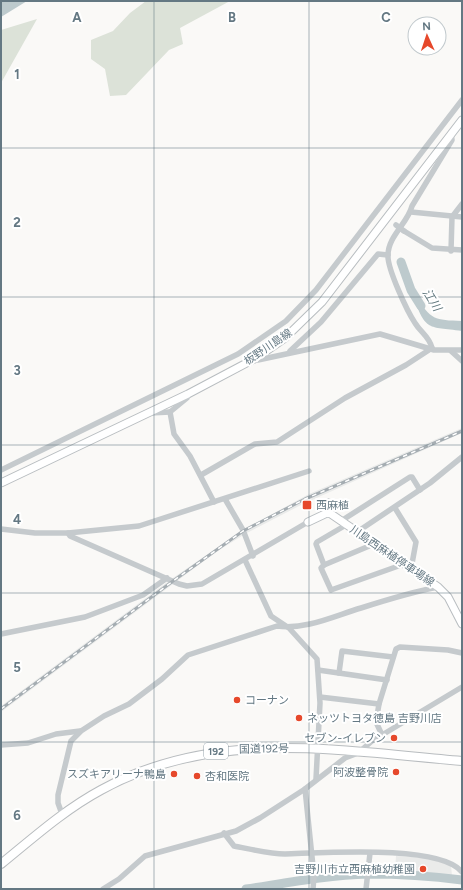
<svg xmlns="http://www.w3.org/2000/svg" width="463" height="890" font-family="Figtree,'Noto Sans JP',sans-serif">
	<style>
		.built { fill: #eaebea }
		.green { fill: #dce2d8 }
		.water { fill: #bdcacd }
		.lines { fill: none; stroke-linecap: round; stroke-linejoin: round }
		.river { stroke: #bdcacd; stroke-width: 9 }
		.major-casing { stroke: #b8bdc0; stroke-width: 9 }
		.highway-casing { stroke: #b8bcbf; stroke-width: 10 }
		.minor { stroke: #c5cacd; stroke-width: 5.5 }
		.major { stroke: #fff; stroke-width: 7 }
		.highway { stroke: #fff; stroke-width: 8 }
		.rail-casing { stroke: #a5adb2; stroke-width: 3 }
		.rail { stroke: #fff; stroke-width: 1.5; stroke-dasharray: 4.5; stroke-linecap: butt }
		.minor-bridge { stroke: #c5cacd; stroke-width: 5.5 }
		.grid { fill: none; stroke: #647883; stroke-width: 1; stroke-opacity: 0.55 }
		.poi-dot { fill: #e6482b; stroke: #fff; stroke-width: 1.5 }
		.labels { text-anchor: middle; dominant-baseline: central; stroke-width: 4; stroke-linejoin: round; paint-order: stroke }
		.shield { fill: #fff; stroke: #92a0a8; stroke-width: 1 }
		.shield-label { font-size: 10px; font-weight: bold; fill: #647883 }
		.street-label { font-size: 11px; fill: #647883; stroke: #fff }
		.poi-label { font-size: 11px; fill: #647883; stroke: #fff; text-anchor: start }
		.water-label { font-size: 12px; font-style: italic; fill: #5f767c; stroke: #fff }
		.grid-label { font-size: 13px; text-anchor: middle; font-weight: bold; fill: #647883; stroke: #fff; stroke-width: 4; stroke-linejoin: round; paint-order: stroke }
	</style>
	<rect width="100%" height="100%" fill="#faf9f7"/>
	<!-- built -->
	<g class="built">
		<path d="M462,428V433L312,500L313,505L304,510L301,505L245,534L216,552L1,712V706L170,580L243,530L309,494Z"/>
		<path d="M396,856L427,858L451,865L452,876L395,873Z"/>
	</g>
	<!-- green -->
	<g class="green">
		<path d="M146,1H230L180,28L183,44L169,50L126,95L110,96L105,69L91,59V40L113,31L130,13Z"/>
		<path d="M37,19L1,83V30Z"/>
	</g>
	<!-- water -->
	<g class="water">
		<path d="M1,1H27L1,17Z"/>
		<path d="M417,296C430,320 435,320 462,321V331C427,326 427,332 413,297Z"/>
	</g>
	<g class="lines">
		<!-- river -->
		<g class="river">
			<path d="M401,262L411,290L421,306"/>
			<path d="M246,889C286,883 327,875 368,874C399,874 431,876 462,880"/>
		</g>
		<defs>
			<g id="major">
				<path d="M1,483L188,394L256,358L285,338L322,302L462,120"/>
				<path d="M308,522L327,513L331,514L438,587L448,597L462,624"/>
			</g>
			<path id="highway" d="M1,864C33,838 64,810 101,790C215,727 339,751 462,761"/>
		</defs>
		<!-- major casing -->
		<use href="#major" class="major-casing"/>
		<!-- highway casing -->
		<use href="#highway" class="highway-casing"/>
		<!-- minor -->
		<g class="minor">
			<path d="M411,212L462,217"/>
			<path d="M404,231L432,248L462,250"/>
			<path d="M451,251L452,217L462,204"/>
			<path d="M432,348C429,336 421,333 415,323C407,311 387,268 388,255C388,236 408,223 412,206L452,140L451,133"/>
			<path d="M290,351L321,322L378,254L388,255"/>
			<path d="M451,351L462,361"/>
			<path d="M256,358L258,360L380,334L434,350H462"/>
			<path d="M188,394L187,398L170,412L174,434L190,456L214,502"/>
			<path d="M150,413L170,412"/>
			<path d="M1,470L238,354L286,321L316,290L462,100"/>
			<path d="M201,475L255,444L277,442L345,398L406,365L432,348"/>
			<path d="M225,499L243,530L253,556"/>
			<path d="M328,501L331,514"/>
			<path d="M395,508L416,542L411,569"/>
			<path d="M341,521L410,477H412L420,490"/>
			<path d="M1,529L35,533H68L70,536L179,584L187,586L202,584L308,522"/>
			<path d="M357,532L430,483L462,457"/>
			<path d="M68,533L139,526L309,471"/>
			<path d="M374,544L324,565L321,568L331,590L404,564"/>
			<path d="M245,560L271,616L289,628L317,659L320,703L316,779"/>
			<path d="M324,565L316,544L317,542L346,525"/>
			<path d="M1,634L85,617L143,595L167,578"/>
			<path d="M318,670L387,680"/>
			<path d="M339,673L342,651L393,657"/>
			<path d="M320,697L379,704"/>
			<path d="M382,735L376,722L379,704L396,649L400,647L448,650L462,653"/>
			<path d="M1,745L28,743L56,734L80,731"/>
			<path d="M305,789L314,876L313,889"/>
			<path d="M62,814L58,803V795L71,741L81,731L104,716L129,704L162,679L188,655L277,626C306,630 334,616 361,608C386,600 412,592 438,587"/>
			<path d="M224,833L234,846C250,849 269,854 285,854C322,853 440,844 462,872"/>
			<path d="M103,889L119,879L145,856L236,831L260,818L305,789L345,758L358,753L372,741L462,687"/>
			<path d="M366,889L370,853"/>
		</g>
		<!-- major -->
		<use href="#major" class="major"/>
		<!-- highway -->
		<use href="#highway" class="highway"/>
		<defs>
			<path id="rail" d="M1,709L173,581L243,531L305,499L462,431"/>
		</defs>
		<!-- rail casing -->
		<use href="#rail" class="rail-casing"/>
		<!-- rail -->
		<use href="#rail" class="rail"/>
		<!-- minor-bridge -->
		<path class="minor-bridge" d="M396,225L404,231"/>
	</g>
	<!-- grid -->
	<path class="grid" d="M154,1V889M309,1V889M1,148H462M1,297H462M1,445H462M1,593H462M1,742H462"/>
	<!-- markers -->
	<g class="poi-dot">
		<rect x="302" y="500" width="10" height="10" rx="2"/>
		<circle cx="237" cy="700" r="4"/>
		<circle cx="299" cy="718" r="4"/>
		<circle cx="394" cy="738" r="4"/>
		<circle cx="396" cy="772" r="4"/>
		<circle cx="174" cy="774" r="4"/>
		<circle cx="197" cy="776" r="4"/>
		<circle cx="423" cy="869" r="4"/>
	</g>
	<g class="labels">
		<!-- shield labels -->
		<rect class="shield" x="204" y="743" width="24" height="16" rx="3"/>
		<g class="shield-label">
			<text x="216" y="751">192</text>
		</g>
		<!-- street labels -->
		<g class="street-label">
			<text transform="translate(268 347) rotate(-34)">板野川島線</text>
			<text transform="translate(392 556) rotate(34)">川島西麻植停車場線</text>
			<text transform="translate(264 749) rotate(-1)">国道192号</text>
		</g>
		<!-- poi labels -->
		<g class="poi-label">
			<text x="316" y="505">西麻植</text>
			<text x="245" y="700">コーナン</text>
			<text x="307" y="718">ネッツトヨタ徳島 吉野川店</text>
			<text x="386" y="738" text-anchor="end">セブン-イレブン</text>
			<text x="388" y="772" text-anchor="end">阿波整骨院</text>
			<text x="166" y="774" text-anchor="end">スズキアリーナ鴨島</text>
			<text x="205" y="776">杏和医院</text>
			<text x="415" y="869" text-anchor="end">吉野川市立西麻植幼稚園</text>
		</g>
		<!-- water labels -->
		<g class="water-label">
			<text transform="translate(432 300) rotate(58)">江川</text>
		</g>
	</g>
	<g class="grid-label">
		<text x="77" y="22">A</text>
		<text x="232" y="22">B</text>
		<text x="386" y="22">C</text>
		<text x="17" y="79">1</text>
		<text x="17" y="227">2</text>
		<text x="17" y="375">3</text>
		<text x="17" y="524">4</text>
		<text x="17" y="672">5</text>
		<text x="17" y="820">6</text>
	</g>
	<!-- border -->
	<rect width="463" height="890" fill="none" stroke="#647883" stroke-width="4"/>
	<!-- north arrow -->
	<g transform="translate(427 36) rotate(357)"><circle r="19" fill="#ffffff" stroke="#c1c9cd"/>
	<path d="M0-3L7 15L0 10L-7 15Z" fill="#e6482b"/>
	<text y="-6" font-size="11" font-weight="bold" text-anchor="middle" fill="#647883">N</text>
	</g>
</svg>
